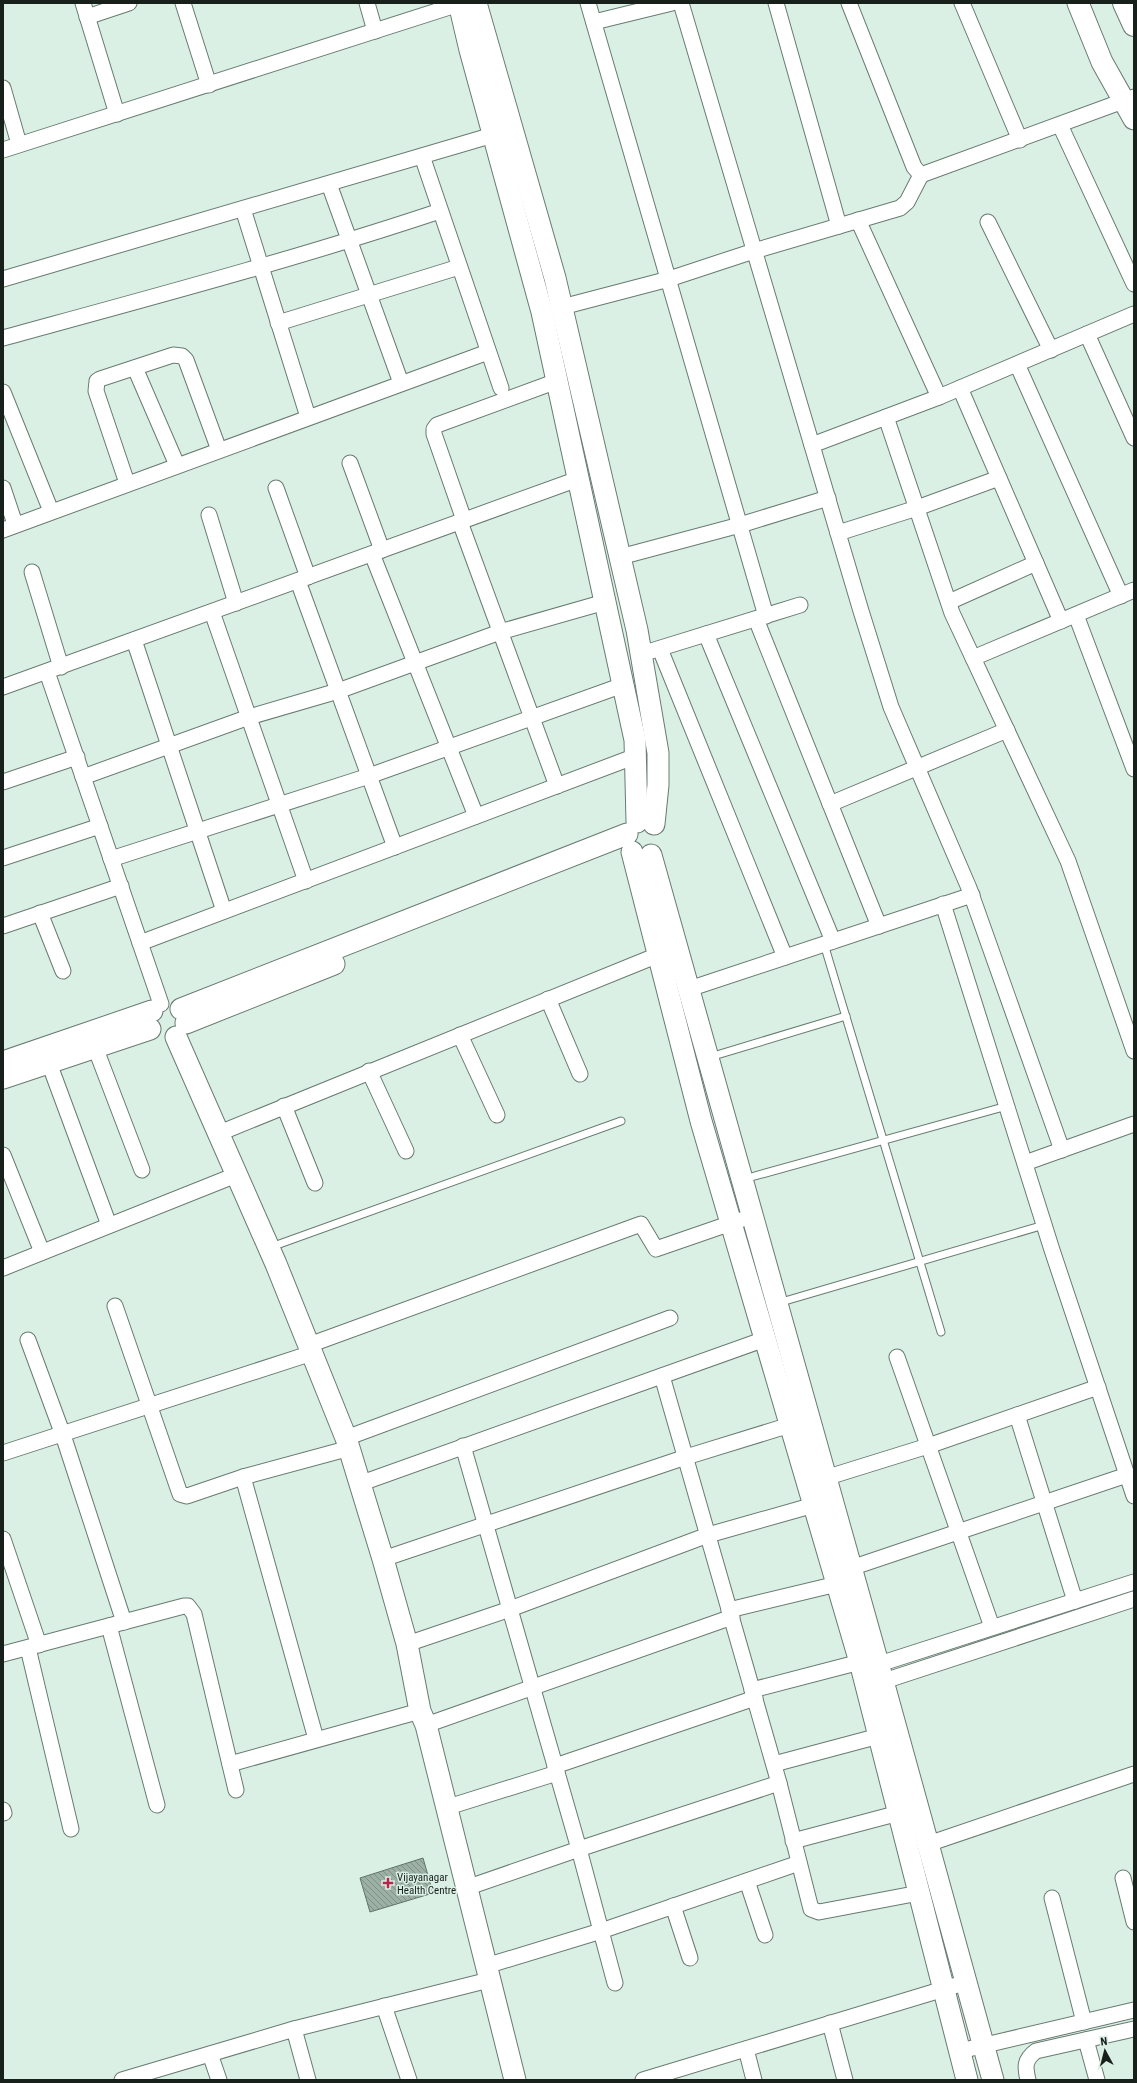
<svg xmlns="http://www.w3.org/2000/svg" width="1137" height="2083" font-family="'Roboto Condensed',sans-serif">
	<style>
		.building { fill: url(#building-back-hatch); stroke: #61736a }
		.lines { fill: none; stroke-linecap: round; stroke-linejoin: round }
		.lane-casing { stroke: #687b71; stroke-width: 9 }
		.street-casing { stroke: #687b71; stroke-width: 17 }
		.secondary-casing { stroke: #687b71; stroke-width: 23 }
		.highway-casing { stroke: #687b71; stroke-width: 24 }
		.lane { stroke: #fff; stroke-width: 7 }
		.street { stroke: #fff; stroke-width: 15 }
		.secondary { stroke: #fff; stroke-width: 21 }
		.highway { stroke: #fff; stroke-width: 22 }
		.poi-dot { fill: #b8274a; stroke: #dbf0e5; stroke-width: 1.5 }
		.labels { text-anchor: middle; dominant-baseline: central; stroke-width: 3; stroke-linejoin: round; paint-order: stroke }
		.poi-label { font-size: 11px; fill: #18201c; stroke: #dbf0e5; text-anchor: start }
	</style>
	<defs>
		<pattern id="building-back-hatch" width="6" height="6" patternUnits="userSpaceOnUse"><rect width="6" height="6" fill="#9db0a6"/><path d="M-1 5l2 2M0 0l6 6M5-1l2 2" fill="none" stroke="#7f8f86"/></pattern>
	</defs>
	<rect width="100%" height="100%" fill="#dbf0e5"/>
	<!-- building -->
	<path class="building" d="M423,1858L433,1893L370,1912L360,1878Z"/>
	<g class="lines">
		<defs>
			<g id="lane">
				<path d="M824,944L941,1332"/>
				<path d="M710,1057L846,1016"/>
				<path d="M744,1179L1007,1106"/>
				<path d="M271,1247L621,1121"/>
				<path d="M778,1303L1044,1225"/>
			</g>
			<g id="street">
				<path d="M83,3L117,114"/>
				<path d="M183,3L209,85"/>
				<path d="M367,3L375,31"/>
				<path d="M588,3L766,616"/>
				<path d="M681,3L861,611L891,707L969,888L1062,1150"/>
				<path d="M776,3L839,226"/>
				<path d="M849,3L914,167L921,175L1134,97"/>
				<path d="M962,3L1020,140"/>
				<path d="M87,17L129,3"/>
				<path d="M594,22L672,3"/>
				<path d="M3,88L19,144"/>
				<path d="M1060,125L1134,284"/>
				<path d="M3,150L462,3"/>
				<path d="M422,156L501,388"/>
				<path d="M329,184L401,383"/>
				<path d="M243,209L308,417"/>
				<path d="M858,220L939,397"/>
				<path d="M988,222L1051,350"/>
				<path d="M3,279L493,135"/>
				<path d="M562,307L669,279L754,251L900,208L907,202L921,175"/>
				<path d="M278,323L459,267"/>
				<path d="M1087,334L1134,438"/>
				<path d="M3,338C149,298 296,259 440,211"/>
				<path d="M1017,364L1121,596"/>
				<path d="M135,368L177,465"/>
				<path d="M960,388L1061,621"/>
				<path d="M3,392L51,511"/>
				<path d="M886,417L952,613L1068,861L1134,1051"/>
				<path d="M812,445L939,397L1134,314"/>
				<path d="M350,463L382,550"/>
				<path d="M127,483L96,391L97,381L100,379L173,355L182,356L186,360L219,450"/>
				<path d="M3,488L15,524"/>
				<path d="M276,488L308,577"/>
				<path d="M209,515L236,603"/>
				<path d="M464,520L434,434V429L437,425L557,381"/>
				<path d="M460,522L557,786"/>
				<path d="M3,530L488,352"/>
				<path d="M838,533L917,508L999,478"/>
				<path d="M372,554L476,816"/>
				<path d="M620,557L740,525L828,498"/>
				<path d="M32,572L61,667"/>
				<path d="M298,581L395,847"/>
				<path d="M949,602L1036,563"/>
				<path d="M212,612L306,881"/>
				<path d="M1076,615L1134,769"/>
				<path d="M756,619L879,926"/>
				<path d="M706,634L833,941"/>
				<path d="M134,640L224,911"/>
				<path d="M660,649L785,957"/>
				<path d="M651,651L800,605"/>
				<path d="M973,658L1134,590"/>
				<path d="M47,672L161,1004"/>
				<path d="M3,687L578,479"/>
				<path d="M83,777L249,717L338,691L500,632L605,602"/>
				<path d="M3,782L77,757"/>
				<path d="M830,804L1007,730"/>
				<path d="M3,858L100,826"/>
				<path d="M111,859L369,776L623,685"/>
				<path d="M943,904L1052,1250L1134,1496"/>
				<path d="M40,913L63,971"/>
				<path d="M3,926L121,886"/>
				<path d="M140,943L636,756"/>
				<path d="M689,989L972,895"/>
				<path d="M548,999L580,1074"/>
				<path d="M460,1035L497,1115"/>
				<path d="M95,1047L142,1170"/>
				<path d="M49,1063L109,1225"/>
				<path d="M369,1071L406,1151"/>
				<path d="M284,1106L315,1183"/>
				<path d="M217,1134L658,955"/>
				<path d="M3,1155L42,1252"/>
				<path d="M1025,1163L1134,1124"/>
				<path d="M3,1268L236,1175"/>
				<path d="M115,1306L180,1494L187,1496L243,1477L350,1448"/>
				<path d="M28,1340L63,1435L124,1622"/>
				<path d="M309,1345L641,1224L656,1249L740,1220"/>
				<path d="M897,1357L992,1627"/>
				<path d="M662,1376L779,1783L811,1909L819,1912L919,1893"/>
				<path d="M1017,1415L1075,1601"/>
				<path d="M346,1438L670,1318"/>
				<path d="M463,1446L579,1849L615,1983"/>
				<path d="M3,1453L312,1353"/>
				<path d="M243,1477L316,1739"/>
				<path d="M825,1478L928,1446L1098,1387"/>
				<path d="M359,1484L765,1339"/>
				<path d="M3,1539L39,1645"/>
				<path d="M383,1559L686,1457L790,1425"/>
				<path d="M851,1568L1127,1475"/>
				<path d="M729,1610L837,1584"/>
				<path d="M109,1626L157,1805"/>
				<path d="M407,1644L510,1609L708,1535L814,1505"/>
				<path d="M28,1648L71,1829"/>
				<path d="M3,1654L184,1606H188L194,1614L236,1790"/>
				<path d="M870,1667L1134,1582"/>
				<path d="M875,1684L1134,1599"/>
				<path d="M752,1690L860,1662"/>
				<path d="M426,1725L732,1617"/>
				<path d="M230,1764L420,1711"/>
				<path d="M774,1764L879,1736"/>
				<path d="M555,1766L755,1698"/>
				<path d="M445,1808L557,1773"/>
				<path d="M3,1810L4,1813"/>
				<path d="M793,1841L899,1813"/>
				<path d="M928,1844L1134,1774"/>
				<path d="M1123,1878L1134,1922"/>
				<path d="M747,1881L765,1935"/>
				<path d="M466,1888L579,1849L779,1783"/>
				<path d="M1052,1898L1084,2022"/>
				<path d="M673,1906L690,1958"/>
				<path d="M486,1966L601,1931L799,1863"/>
				<path d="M384,2006L409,2080"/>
				<path d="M830,2023L845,2080"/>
				<path d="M294,2029L308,2080"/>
				<path d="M1086,2040L1097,2080"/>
				<path d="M746,2049L754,2080"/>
				<path d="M960,2051L1134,2010"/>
				<path d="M210,2054L219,2080"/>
				<path d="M122,2080L294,2029L489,1980"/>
				<path d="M643,2080L967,1982"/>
				<path d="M1028,2080C1025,2067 1024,2060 1036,2051L1134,2029"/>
			</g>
			<g id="secondary">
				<path d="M459,3L470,50L542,312L635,740L637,822"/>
				<path d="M476,3L555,278L637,630L658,753V785L654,824"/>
				<path d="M1078,3L1102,62L1134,119"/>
				<path d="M632,852L701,1121L860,1662L967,2080"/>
				<path d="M651,855L883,1681L993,2080"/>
				<path d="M181,1009L627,834"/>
				<path d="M186,1023L334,964"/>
				<path d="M176,1037L276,1264L346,1438L383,1559L407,1644L420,1711L426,1725L515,2080"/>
				<path d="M3,1062L152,1011"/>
				<path d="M3,1078L150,1029"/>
			</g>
			<path id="highway" d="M1124,3L1134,25"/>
		</defs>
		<!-- lane casing -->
		<use href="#lane" class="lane-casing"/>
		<!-- street casing -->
		<use href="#street" class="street-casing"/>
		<!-- secondary casing -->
		<use href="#secondary" class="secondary-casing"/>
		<!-- highway casing -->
		<use href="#highway" class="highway-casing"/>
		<!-- lane -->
		<use href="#lane" class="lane"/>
		<!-- street -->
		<use href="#street" class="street"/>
		<!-- secondary -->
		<use href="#secondary" class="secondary"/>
		<!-- highway -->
		<use href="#highway" class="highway"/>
	</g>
	<!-- markers -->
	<path class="poi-dot" d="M386 1877h4v4h4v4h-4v4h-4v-4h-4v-4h4z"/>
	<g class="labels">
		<!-- poi labels -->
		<g class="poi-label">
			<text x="397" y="1877">Vijayanagar<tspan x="397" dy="13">Health Centre</tspan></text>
		</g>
	</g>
	<!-- border -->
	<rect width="1137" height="2083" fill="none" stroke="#18201c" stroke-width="8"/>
	<!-- north arrow -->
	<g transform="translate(1105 2051) rotate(353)" stroke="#dbf0e5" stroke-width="3" paint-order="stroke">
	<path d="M0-3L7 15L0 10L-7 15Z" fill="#18201c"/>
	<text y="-6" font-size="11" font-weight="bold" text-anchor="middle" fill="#18201c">N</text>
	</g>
</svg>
